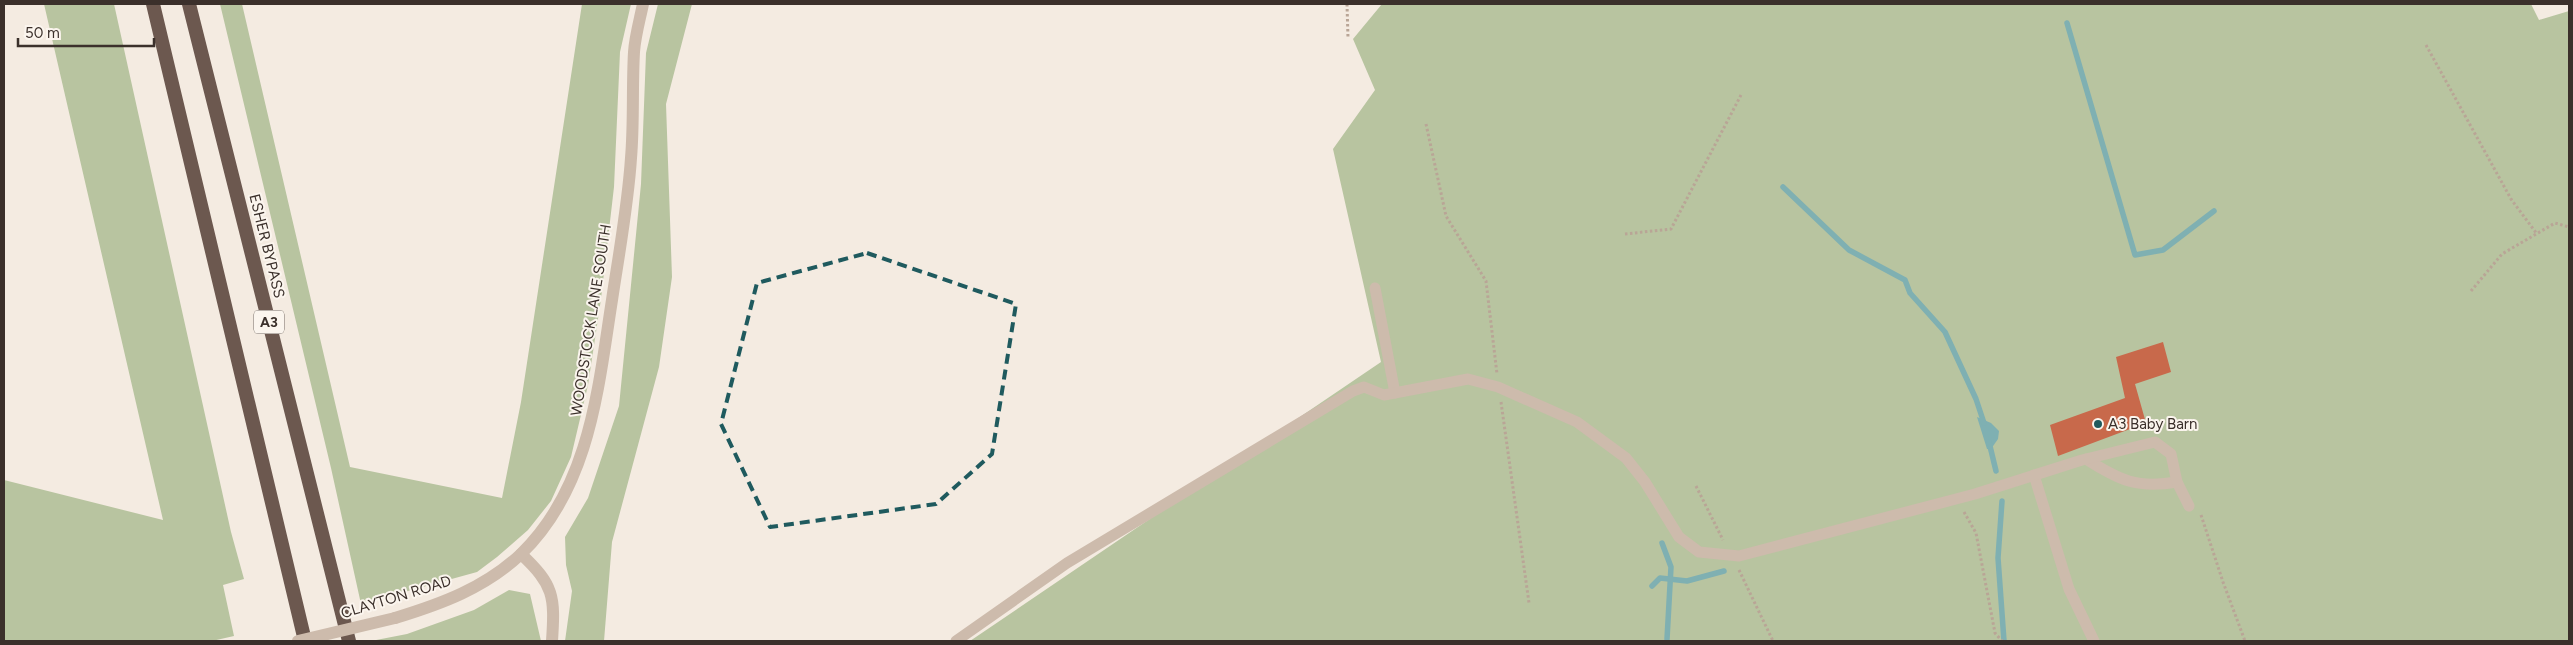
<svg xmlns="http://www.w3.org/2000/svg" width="2573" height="645" font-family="Figtree,sans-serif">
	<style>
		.green { fill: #b8c4a0 }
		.water { fill: #7fb0b2 }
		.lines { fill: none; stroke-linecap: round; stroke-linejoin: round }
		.stream { stroke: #7fb0b2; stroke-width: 5.5 }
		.building { fill: #c8694b }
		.path { stroke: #b9a596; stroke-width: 3; stroke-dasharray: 2.5 2.5; stroke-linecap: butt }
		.service { stroke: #cdbbac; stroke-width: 11 }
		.minor { stroke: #cdbbac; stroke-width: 12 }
		.tertiary { stroke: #cdbbac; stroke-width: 12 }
		.trunk { stroke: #6c584f; stroke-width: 14 }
		.tertiary-bridge { stroke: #cdbbac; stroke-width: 12 }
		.marked { fill: none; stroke: #1f5a5e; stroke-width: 4; stroke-dasharray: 10 6; stroke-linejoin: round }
		.poi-dot { fill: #1f5a5e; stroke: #fbf5ee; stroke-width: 2 }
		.labels { text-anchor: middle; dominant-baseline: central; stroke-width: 4; stroke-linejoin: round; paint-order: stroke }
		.shield { fill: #fbf5ee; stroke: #756b66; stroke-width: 1 }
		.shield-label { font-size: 14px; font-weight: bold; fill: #3b302b }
		.street-label { font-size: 15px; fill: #3b302b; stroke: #fbf5ee }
		.poi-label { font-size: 15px; fill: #3b302b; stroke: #fbf5ee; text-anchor: start }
	</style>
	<rect width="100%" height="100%" fill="#f4ebe1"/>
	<!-- green -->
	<g class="green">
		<path d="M44,4H114L231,532L244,579L223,585L234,636L212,641H4V480L163,520Z"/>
		<path d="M220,4H242L350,467L502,498L521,402L582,4H631L620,52L614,187L601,299L588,385L571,457L551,501L528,530L497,557L477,572L361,604L331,468Z"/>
		<path d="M658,4H692L666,104L672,277L659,367L612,542L604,641H565L572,591L566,565L565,537L588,498L619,406L641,184L646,53Z"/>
		<path d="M1382,4H2531L2539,20L2569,11V641H970L1381,362L1333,149L1375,90L1353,39Z"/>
		<path d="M509,590L530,594L541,641H371L407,634L474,610Z"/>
	</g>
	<!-- water -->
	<path class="water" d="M1977,417L1991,423L1999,431L1998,439L1991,449H1987Z"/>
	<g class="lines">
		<!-- stream -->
		<g class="stream">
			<path d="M2067,23L2135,255L2163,250L2214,211"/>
			<path d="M1783,187L1849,250L1905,280L1910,293L1945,332L1976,399L1984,423"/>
			<path d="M1989,442L1996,471"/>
			<path d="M2002,501L1998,558L2004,641"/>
			<path d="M1662,543L1671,567L1667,639"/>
			<path d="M1652,586L1660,578L1687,581L1724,571"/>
		</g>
	</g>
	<!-- building -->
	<path class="building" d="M2163,342L2171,372L2135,384L2146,423L2058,456L2050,425L2125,398L2116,357Z"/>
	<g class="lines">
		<!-- path -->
		<g class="path">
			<path d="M1347,4L1348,38"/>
			<path d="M2426,45L2511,199L2537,234"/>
			<path d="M1426,124L1446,216L1486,281L1497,374"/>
			<path d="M1625,234L1671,229L1741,95"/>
			<path d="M2471,291L2502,254L2555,223L2569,227"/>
			<path d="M1501,402L1529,603"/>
			<path d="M1696,486L1723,540"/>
			<path d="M1964,512L1976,533L1995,633L2002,641"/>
			<path d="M2201,515L2223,582L2245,641"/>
			<path d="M1739,570L1773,641"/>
		</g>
		<!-- service -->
		<g class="service">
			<path d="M1375,288L1395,393"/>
			<path d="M2086,459C2119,480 2137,489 2177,482"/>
			<path d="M2034,475L2069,589L2094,641"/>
			<path d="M956,641L1067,563L1353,391L1364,387L1384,395L1468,379L1498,387L1577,422L1626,458L1645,482L1679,537L1699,552L1739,556L1975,494L2082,460L2155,442L2171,454L2177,482L2189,506"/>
		</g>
		<!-- minor -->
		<path class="minor" d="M521,554C554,585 555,596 552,641"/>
		<!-- tertiary -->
		<path class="tertiary" d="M395,618C441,604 485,588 521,554C590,487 598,389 612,300C619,253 628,205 631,158C634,123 632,87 634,52C635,36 640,19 643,4"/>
		<!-- trunk -->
		<g class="trunk">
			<path d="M153,4L305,641"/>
			<path d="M189,4L349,641"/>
		</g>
		<!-- tertiary-bridge -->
		<path class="tertiary-bridge" d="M298,641L395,618"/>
	</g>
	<!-- marked area -->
	<path class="marked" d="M867,253L1016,304L992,454L936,504L770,527L721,424L757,283Z"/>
	<!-- markers -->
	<circle class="poi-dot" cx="2098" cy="424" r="5"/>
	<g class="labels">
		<!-- shield labels -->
		<rect class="shield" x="254" y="310.5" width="30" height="23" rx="4"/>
		<g class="shield-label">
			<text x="269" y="322">A3</text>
		</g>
		<!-- street labels -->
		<g class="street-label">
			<text transform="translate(267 246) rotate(76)">ESHER BYPASS</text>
			<text transform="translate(591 320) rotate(-81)">WOODSTOCK LANE SOUTH</text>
			<text transform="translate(396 597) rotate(-17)">CLAYTON ROAD</text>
		</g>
		<!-- poi labels -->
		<g class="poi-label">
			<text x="2108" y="424">A3 Baby Barn</text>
		</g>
	</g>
	<!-- border -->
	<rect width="2573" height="645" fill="none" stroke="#3b302b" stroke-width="10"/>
	<!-- scale -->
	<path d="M18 38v8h136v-8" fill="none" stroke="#3b302b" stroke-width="2.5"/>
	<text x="25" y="38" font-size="15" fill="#3b302b" stroke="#fbf5ee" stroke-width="4" paint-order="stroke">50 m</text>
</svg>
